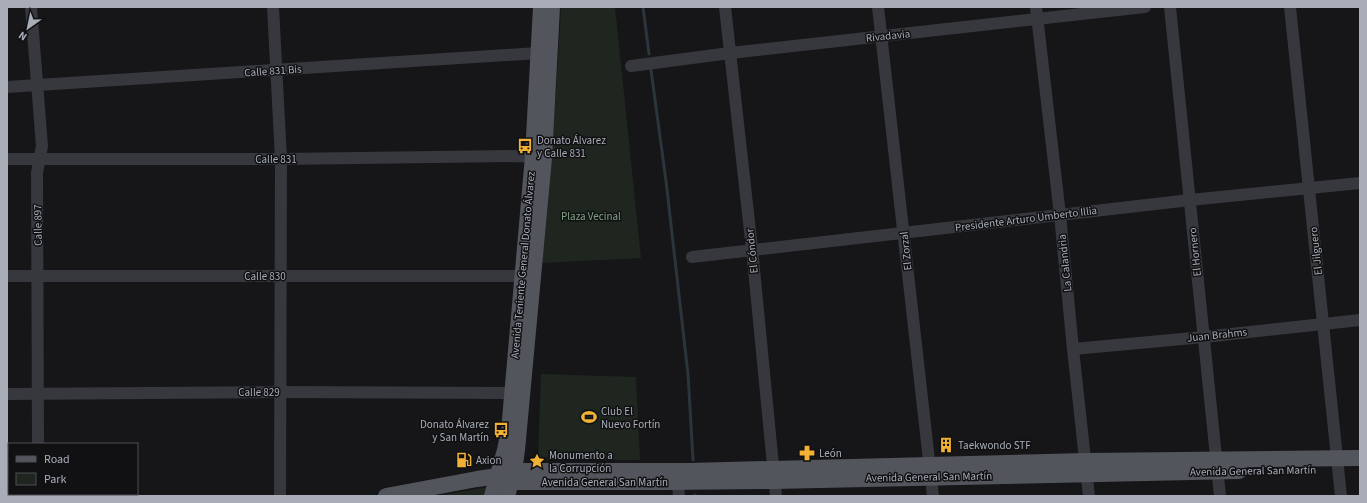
<svg xmlns="http://www.w3.org/2000/svg" width="1367" height="503" font-family="'Source Sans 3',sans-serif">
	<style>
		.green { fill: #1e261f }
		.lines { fill: none; stroke-linecap: round; stroke-linejoin: round }
		.stream { stroke: #2c353c; stroke-width: 3 }
		.minor { stroke: #37383d; stroke-width: 12 }
		.major { stroke: #53555c; stroke-width: 16 }
		.labels { text-anchor: middle; dominant-baseline: central; stroke-width: 3; stroke-linejoin: round; paint-order: stroke }
		.street-label { font-size: 11px; fill: #a8adb8; stroke: #111113 }
		.poi-label { font-size: 11px; fill: #a8adb8; stroke: #111113; text-anchor: start }
		.park-label { font-size: 11px; fill: #7fa381; stroke: #111113 }
	</style>
	<rect width="100%" height="100%" fill="#161618"/>
	<!-- green -->
	<g class="green">
		<path d="M561,7H615L641,258L542,263L556,92Z"/>
		<path d="M541,374L636,377L640,460H540L538,457Z"/>
		<path d="M488,487L485,496H435Z"/>
	</g>
	<g class="lines">
		<!-- stream -->
		<g class="stream">
			<path d="M643,7L649,54"/>
			<path d="M651,70L666,181L688,374L693,460"/>
			<path d="M695,495L696,496"/>
		</g>
		<!-- minor -->
		<g class="minor">
			<path d="M31,7L42,146L37,173L38,444"/>
			<path d="M273,7L281,159L280,496"/>
			<path d="M725,7L752,249L776,496"/>
			<path d="M878,7L933,496"/>
			<path d="M1036,7L1060,215L1073,349L1089,496"/>
			<path d="M1170,7L1220,496"/>
			<path d="M1290,7L1341,496"/>
			<path d="M631,66L730,53L1145,7"/>
			<path d="M7,87L538,53"/>
			<path d="M7,159H281L519,156L541,157"/>
			<path d="M692,257L1190,200L1360,183"/>
			<path d="M7,276H523"/>
			<path d="M1073,349L1204,337L1360,320"/>
			<path d="M7,394L280,392L512,393"/>
			<path d="M677,473L679,496"/>
			<path d="M38,496V494"/>
		</g>
		<!-- major -->
		<g class="major">
			<path d="M498,476L511,482H666L774,481L1239,471"/>
			<path d="M386,496L477,479L498,476L514,471H689L1086,461L1360,458"/>
			<path d="M492,496L505,450L509,431L533,156L541,7"/>
			<path d="M507,496L514,471L517,450L544,158L552,7"/>
		</g>
	</g>
	<!-- icons -->
	<defs>
		<symbol id="bus-bare" viewBox="-9 -9 18 18"><path d="M-5-6H5V4H4V6H2V4H-2V6H-4V4H-5ZM-3.5-4V0h7V-4ZM-3.5 1.2v1.5H-2V1.2ZM2 1.2v1.5H3.5V1.2Z" fill="#f2b134" stroke="#111113" stroke-width="2.5" paint-order="stroke"/></symbol>
		<symbol id="stadium-bare" viewBox="-9 -9 18 18"><path d="M0-5a6.5 5 0 1 0 0 10a6.5 5 0 1 0 0-10ZM-3.5-1.8h7v3.6h-7Z" fill="#f2b134" stroke="#111113" stroke-width="2.5" paint-order="stroke"/></symbol>
		<symbol id="building-bare" viewBox="-9 -9 18 18"><path d="M-4-6H4V6H1V3H-1V6H-4ZM-2.5-4.3h1.7v1.8h-1.7ZM.8-4.3h1.7v1.8H.8ZM-2.5-1h1.7V.8h-1.7ZM.8-1h1.7V.8H.8Z" fill="#f2b134" stroke="#111113" stroke-width="2.5" paint-order="stroke"/></symbol>
		<symbol id="pharmacy-bare" viewBox="-9 -9 18 18"><path d="M-2-6h4v4h4v4h-4v4h-4v-4h-4v-4h4Z" fill="#f2b134" stroke="#111113" stroke-width="2.5" paint-order="stroke"/></symbol>
		<symbol id="fuel-bare" viewBox="-9 -9 18 18"><path d="M-5.5-6h7V0h2V4h1.3V-2.5L3-4.5l.8-.8L6-3V5H2.5V1h-1V6h-7ZM-4.2-4.7v3.2H.2V-4.7Z" fill="#f2b134" stroke="#111113" stroke-width="2.5" paint-order="stroke"/></symbol>
		<symbol id="sight-bare" viewBox="-9 -9 18 18"><path d="M0-6L1.8-2.2L6-1.7L2.9 1.2L3.7 5.4L0 3.3L-3.7 5.4L-2.9 1.2L-6-1.7L-1.8-2.2Z" fill="#f2b134" stroke="#111113" stroke-width="2.5" paint-order="stroke"/></symbol>
	</defs>
	<g fill-rule="evenodd">
		<use href="#bus-bare" x="514" y="135" width="22" height="22"/>
		<use href="#stadium-bare" x="578" y="406" width="22" height="22"/>
		<use href="#bus-bare" x="490" y="419" width="22" height="22"/>
		<use href="#building-bare" x="935" y="434" width="22" height="22"/>
		<use href="#pharmacy-bare" x="796" y="442" width="22" height="22"/>
		<use href="#fuel-bare" x="453" y="449" width="22" height="22"/>
		<use href="#sight-bare" x="526" y="450" width="22" height="22"/>
	</g>
	<g class="labels">
		<!-- street labels -->
		<g class="street-label">
			<text transform="translate(888 36) rotate(-6)">Rivadavia</text>
			<text transform="translate(273 71) rotate(-4)">Calle 831 Bis</text>
			<text x="276" y="159">Calle 831</text>
			<text transform="translate(1026 219) rotate(-7)">Presidente Arturo Umberto Illia</text>
			<text transform="translate(38 225) rotate(-91)">Calle 897</text>
			<text transform="translate(752 251) rotate(-96)">El Cóndor</text>
			<text transform="translate(906 251) rotate(-96)">El Zorzal</text>
			<text transform="translate(1316 251) rotate(-96)">El Jilguero</text>
			<text transform="translate(1195 252) rotate(-96)">El Hornero</text>
			<text transform="translate(1065 263) rotate(-96)">La Calandria</text>
			<text transform="translate(523 265) rotate(-85)">Avenida Teniente General Donato Álvarez</text>
			<text x="265" y="276">Calle 830</text>
			<text transform="translate(1217 335) rotate(-6)">Juan Brahms</text>
			<text x="259" y="392">Calle 829</text>
			<text transform="translate(1253 471) rotate(-1)">Avenida General San Martín</text>
			<text transform="translate(929 477) rotate(-1)">Avenida General San Martín</text>
			<text x="605" y="482">Avenida General San Martín</text>
		</g>
		<!-- poi labels -->
		<g class="poi-label">
			<text x="537" y="140">Donato Álvarez<tspan x="537" dy="13">y Calle 831</tspan></text>
			<text x="601" y="411">Club El<tspan x="601" dy="13">Nuevo Fortín</tspan></text>
			<text x="489" y="424" text-anchor="end">Donato Álvarez<tspan x="489" dy="13">y San Martín</tspan></text>
			<text x="958" y="445">Taekwondo STF</text>
			<text x="819" y="453">León</text>
			<text x="549" y="455">Monumento a<tspan x="549" dy="13">la Corrupción</tspan></text>
			<text x="476" y="460">Axion</text>
		</g>
		<!-- park labels -->
		<g class="park-label">
			<text x="591" y="216">Plaza Vecinal</text>
		</g>
	</g>
	<!-- border -->
	<rect width="1367" height="503" fill="none" stroke="#a8adb8" stroke-width="16"/>
	<!-- legend -->
	<rect x="8" y="443" width="130" height="52" fill="#111113" stroke="#4d4f55"/>
	<rect x="16" y="456" width="20" height="6" fill="#53555c" stroke="#4d4f55"/>
	<text x="44" y="463" font-size="12" fill="#a8adb8">Road</text>
	<rect x="16" y="473" width="20" height="12" fill="#1e261f" stroke="#4d4f55"/>
	<text x="44" y="483" font-size="12" fill="#a8adb8">Park</text>
	<!-- north arrow -->
	<g transform="translate(28 28) rotate(213)" stroke="#111113" stroke-width="3" paint-order="stroke">
	<path d="M0-3L7 15L0 10L-7 15Z" fill="#a8adb8"/>
	<text y="-6" font-size="11" font-weight="bold" text-anchor="middle" fill="#a8adb8">N</text>
	</g>
</svg>
